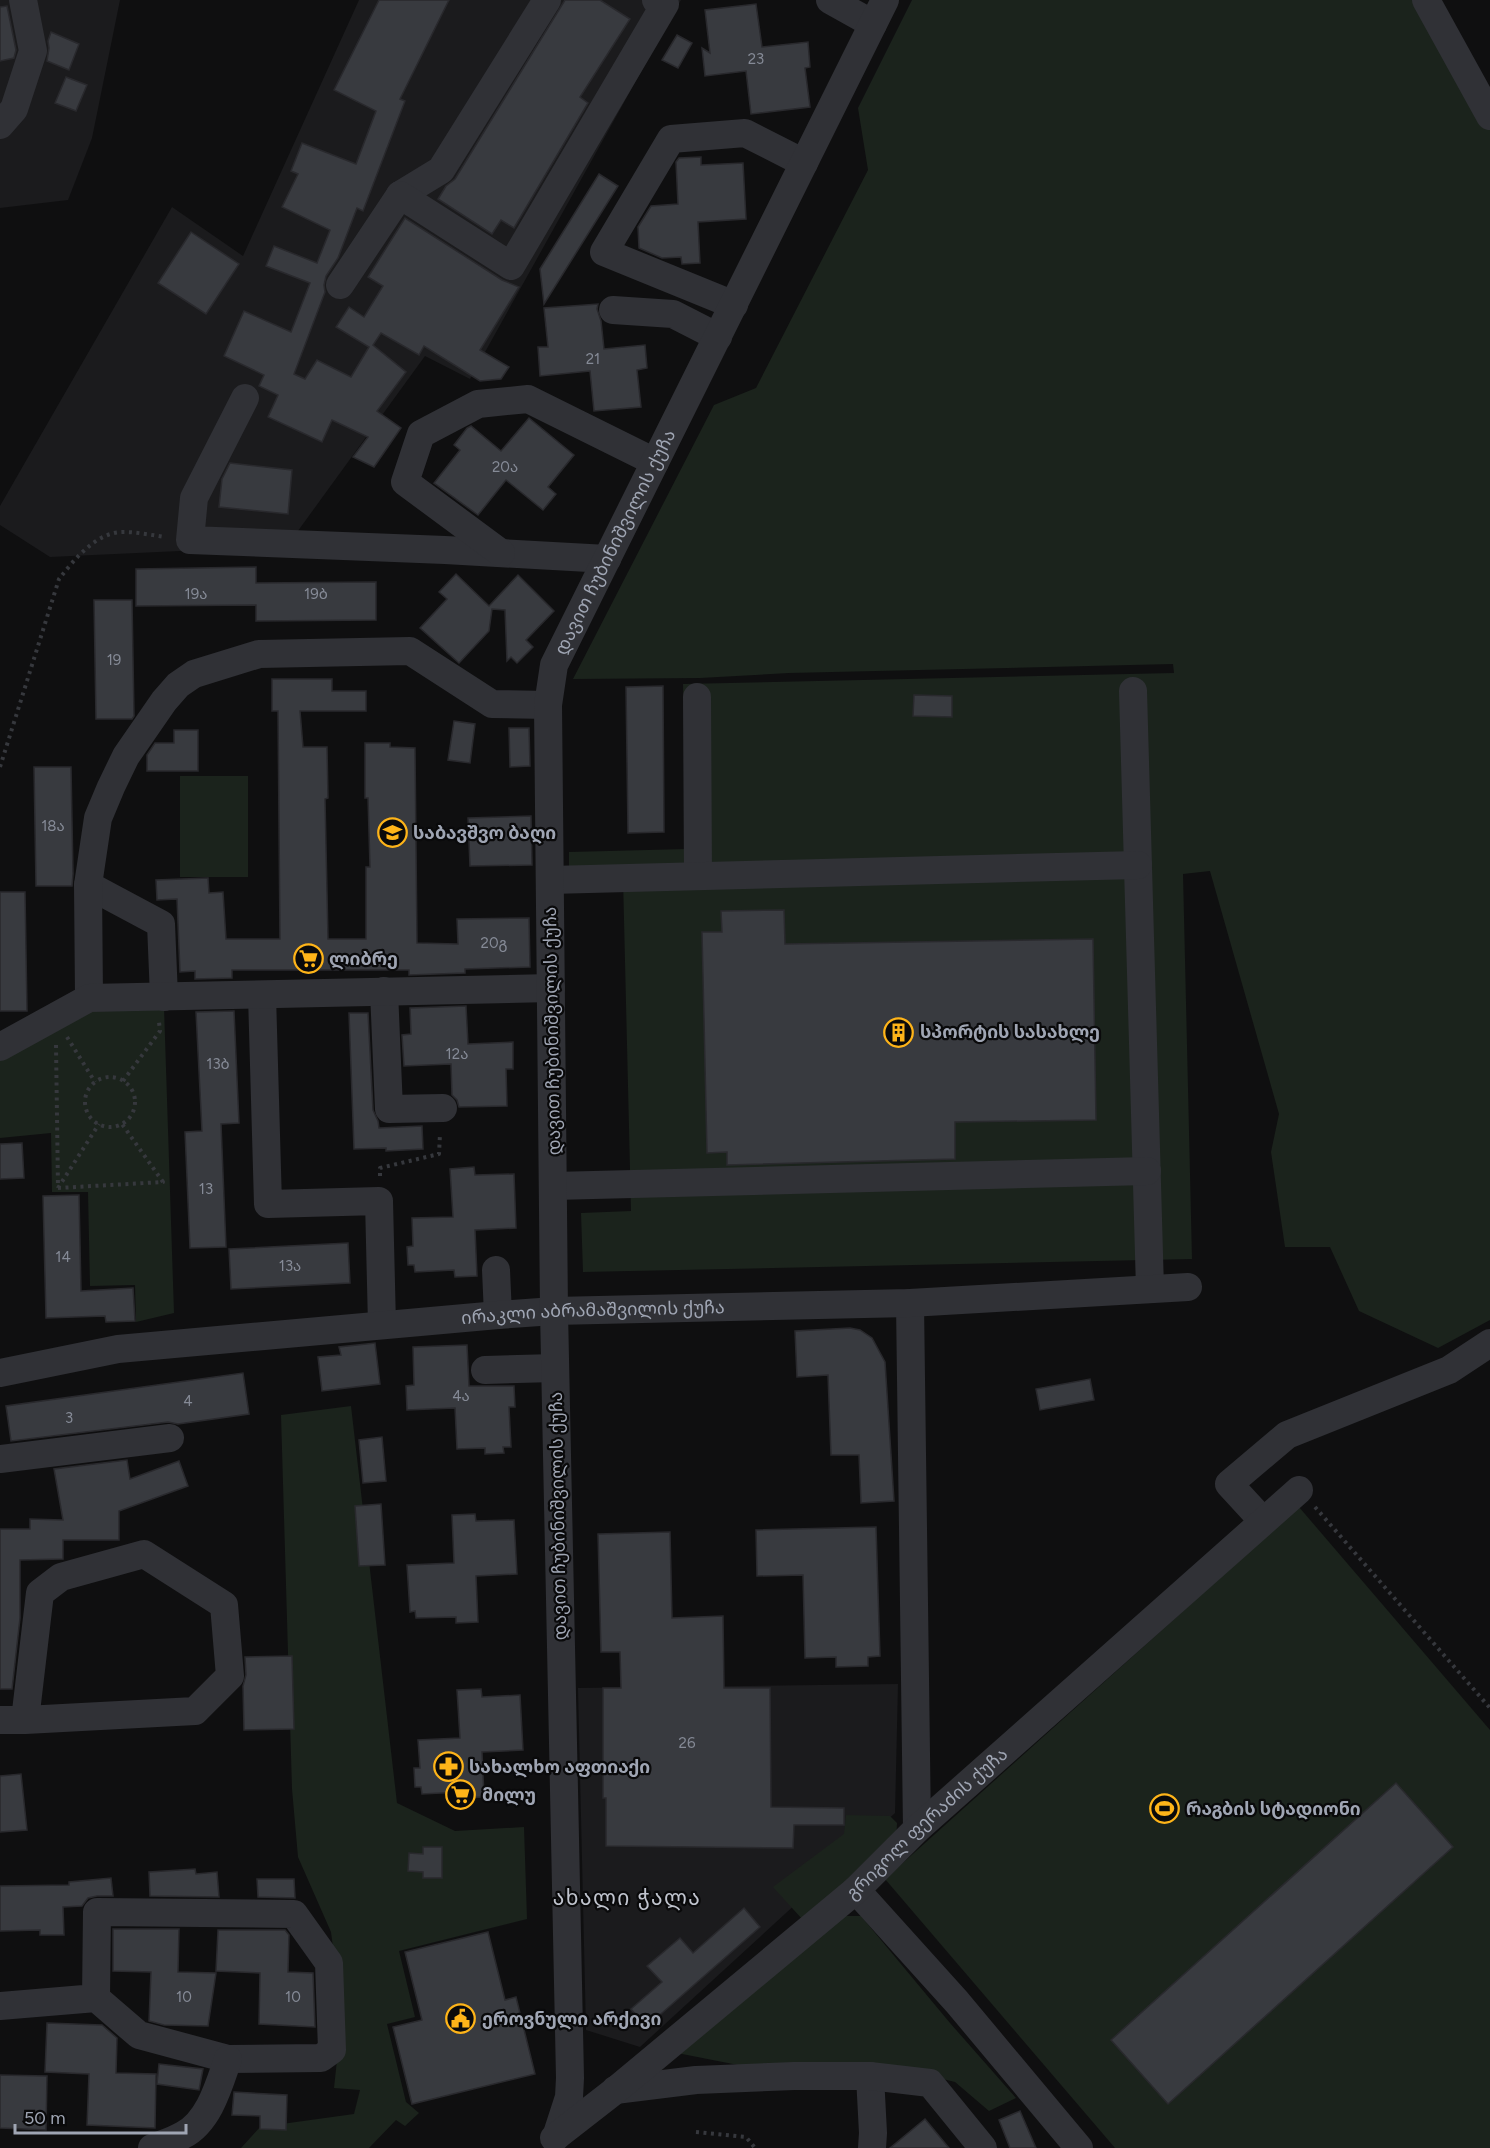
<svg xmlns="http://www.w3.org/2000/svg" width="1490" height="2148" font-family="Figtree,'Noto Sans Georgian',sans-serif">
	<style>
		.built { fill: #1b1b1d }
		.green { fill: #1b231c }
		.building { fill: #383a3f; stroke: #29292d; stroke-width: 1.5 }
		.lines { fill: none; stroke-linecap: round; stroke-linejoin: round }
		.path { stroke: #36383d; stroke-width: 4; stroke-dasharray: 3 4.5; stroke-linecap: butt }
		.minor { stroke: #303136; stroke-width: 28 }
		.labels { text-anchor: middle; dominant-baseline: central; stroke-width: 4.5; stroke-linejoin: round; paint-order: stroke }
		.number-label { font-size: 15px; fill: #858a96 }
		.street-label { font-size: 18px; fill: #9fa5b3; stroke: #0a0a0b }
		.poi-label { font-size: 18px; font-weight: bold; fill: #9fa5b3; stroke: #0a0a0b; text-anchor: start }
		.quarter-label { font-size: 21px; letter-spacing: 1.5px; fill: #c0c4ce; stroke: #0a0a0b }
	</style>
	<rect width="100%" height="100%" fill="#0f0f10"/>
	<!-- built -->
	<g class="built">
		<path d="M0,0H120L92,138L68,200L0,208Z"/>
		<path d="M359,0H681L470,379L425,356L287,546L50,557L0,525V506L172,207L243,256Z"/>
		<path d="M898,1684L895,1813L640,2047L586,2030L578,1688Z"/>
	</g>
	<!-- green -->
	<g class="green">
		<path d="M912,0H1421L1490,130V1320L1438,1348L1359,1311L1330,1247H1285L1271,1152L1279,1114L1210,871L1183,874L1192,1259L583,1272L581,1213L631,1211L623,878L569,871V852L687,849L683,684L1174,673L1173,664L789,673L700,678L573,679L714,405L756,388L868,170L858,108Z"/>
		<rect x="180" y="776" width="68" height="101"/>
		<path d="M87,1006L164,1007L174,1313L136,1322L135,1285L90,1286L88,1192H52L51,1133L0,1138V1058Z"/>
		<path d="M351,1406L397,1803L455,1831L524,1827L527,1919L399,1951L415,2017L387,2024L406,2102L419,2113L405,2126L396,2120L369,2148H241L260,2127L354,2114L360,2090L334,2088L342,2014L331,1932L298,1857L292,1789L281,1415Z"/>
		<path d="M1299,1507L1490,1730V2148H1115L885,1879Z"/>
		<path d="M846,1815L890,1816L897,1823L896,1844L803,1920L773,1887L844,1834Z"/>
		<path d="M832,1916H861L950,2023L1016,2098L989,2111L955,2082L886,2065L743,2066L667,2051Z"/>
	</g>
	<!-- building -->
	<g class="building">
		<path d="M379,0H449L400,99L405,101L363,211L357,208L338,258L326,276L324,285L325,292L294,374L305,379L317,360L351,377L369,347L336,327L349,307L364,317L383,286L368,277L405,218L502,280L519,287L480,350L509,367L501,379L480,381L424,346L419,355L381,333L373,345L406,372L377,411L401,428L374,467L353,457L368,437L332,420L322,442L268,417L278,395L259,386L264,375L224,356L244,311L291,332L310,283L266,266L274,246L317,263L330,230L282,207L298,174L291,171L302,143L356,164L376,111L334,90Z"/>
		<path d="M565,0H600L630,19L580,97L588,103L514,228L501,220L492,234L438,199L446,186L455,179Z"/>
		<path d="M756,4L762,47L808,42L810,67L805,68L810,107L751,114L746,71L705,76L702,48L710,53L705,10Z"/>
		<path d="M7,6L16,50L14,58L0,61V7Z"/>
		<path d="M51,32L79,44L69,70L47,61L49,48L48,41Z"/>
		<path d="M677,35L692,43L678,68L662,60Z"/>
		<path d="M66,77L87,85L76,111L55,103Z"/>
		<path d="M701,157V165L743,163L746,219L698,222L700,263L682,264L681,257L662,258L639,248L638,227L651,206L678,204L676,162L679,158Z"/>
		<path d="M599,174L618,186L544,304L540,269Z"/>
		<path d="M191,232L239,264L206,314L158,283Z"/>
		<path d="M598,304L597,309L601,321L604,349L645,345L647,368L637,370L641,407L594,411L590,371L540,376L538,347H548L544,308Z"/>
		<path d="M529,418L574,455L548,487L556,494L543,510L506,480L478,515L434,483L460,450L454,445L467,428L471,426L501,451Z"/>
		<path d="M230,463L292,470L288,514L219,507L222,479Z"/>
		<path d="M256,567V583L376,582V620L256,621V605L136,606V569Z"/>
		<path d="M456,574L489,606L518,575L554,611L526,640L533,647L517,663L511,657L507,661L505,610L492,609L489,631L459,663L420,628L447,599L439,592Z"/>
		<path d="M94,600H132L134,716L132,719H96Z"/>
		<path d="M272,679H332V691H366V711H300L303,747H327L328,798L325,799L328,939H366V867H370L368,798H365V743H390V747L415,748L417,943L458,944L457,919L529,918L530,967L465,969V973L409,975V970H232V978L195,979V971L180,972L177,899L157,900L156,880L208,878L209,893L223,892L226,939H280L278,711H272Z"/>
		<path d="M663,686L664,832L628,833L626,687Z"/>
		<path d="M914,695L952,696V717L913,716Z"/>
		<path d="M454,721L475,724L470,763L448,760Z"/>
		<path d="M509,728H529L530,766L510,767Z"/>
		<path d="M174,730H198V771H147V755L155,743H174Z"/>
		<path d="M34,767H71L73,874L72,886H36Z"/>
		<path d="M531,816L532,865L470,866L468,818Z"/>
		<path d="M0,892H25L27,1011H0Z"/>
		<path d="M784,910L785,944L1093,939L1096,1120L955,1122V1159L727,1165V1152L707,1153L702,932H722L721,911Z"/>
		<path d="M466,1006L468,1044L513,1042V1069H506L507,1106L459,1107L457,1100L452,1095L451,1064L404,1066L402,1035L411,1034L410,1008Z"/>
		<path d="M234,1011L239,1123L221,1124L226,1247L190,1248L185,1132L202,1131L196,1012Z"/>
		<path d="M349,1013H368L373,1110L378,1121L379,1128L422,1126L423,1149L386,1151V1148L354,1149Z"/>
		<path d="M22,1143L24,1178L0,1179V1144Z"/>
		<path d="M474,1167L475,1175L514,1174L516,1228L475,1230L477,1276L455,1277L454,1270L415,1272L414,1265H408L407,1247L413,1246L412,1218L453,1217L450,1169Z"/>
		<path d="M79,1195L81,1291L133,1288L135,1321L106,1322L105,1316L46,1318L43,1196Z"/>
		<path d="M348,1243L350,1283L231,1289L229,1249Z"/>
		<path d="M850,1328L860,1330L872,1338L885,1362L894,1501L861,1503L859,1455H831L828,1375L797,1377L795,1331Z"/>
		<path d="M375,1343L380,1384L322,1391L318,1357L341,1355L339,1347Z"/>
		<path d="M467,1345L469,1386H514L515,1407H509L511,1447H503L504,1453L485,1454V1448L457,1449L455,1408L407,1410L406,1386L414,1385L413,1347Z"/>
		<path d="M243,1373L249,1414L178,1424L168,1422L11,1441L6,1406Z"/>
		<path d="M1090,1379L1094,1400L1040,1410L1036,1389Z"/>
		<path d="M382,1437L386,1481L363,1483L359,1440Z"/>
		<path d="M127,1460L130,1479L179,1461L188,1486L119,1511V1540H63V1559L20,1560V1618L12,1689H0V1529H30V1519L63,1520L54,1469Z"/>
		<path d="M381,1504L385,1565L359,1566L355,1506Z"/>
		<path d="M475,1514L476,1521L514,1520L517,1574L476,1576L478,1622L456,1623V1617L416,1618L415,1611L410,1612L407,1565L454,1563L452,1515Z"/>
		<path d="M876,1527L880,1656L868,1657V1666L836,1667V1657L805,1658L803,1575L757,1576L756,1530Z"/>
		<path d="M670,1532L672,1618L723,1616L724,1688H770L771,1807L844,1808V1825H794L793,1848L606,1846V1798H603V1688H621L620,1652H601L598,1534Z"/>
		<path d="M292,1656L294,1729L244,1730L243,1686L246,1675L245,1657Z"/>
		<path d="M481,1689L482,1697L520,1695L523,1750L482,1752L484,1797L462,1798L461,1792L422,1794L421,1787H415L414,1768H420L418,1740L460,1738L457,1690Z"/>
		<path d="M21,1774L27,1830L0,1832V1776Z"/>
		<path d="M1396,1783L1453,1847L1168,2104L1111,2040Z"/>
		<path d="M423,1847H442V1878H423V1872L408,1871L409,1853L423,1854Z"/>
		<path d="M195,1869L196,1874L217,1872L219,1897L150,1896L149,1872Z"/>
		<path d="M111,1878L113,1896H97L88,1898L82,1906L63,1907L64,1935H40V1930L0,1931V1886L69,1885V1882Z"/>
		<path d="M257,1879H294L295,1898L258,1897Z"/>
		<path d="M744,1908L760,1927L646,2027L631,2009L662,1982L647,1966L680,1938L693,1953Z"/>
		<path d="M113,1929H179L178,1972L216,1973L208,2026L164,2025L149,2021L151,1972L113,1971Z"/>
		<path d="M218,1930H285L289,1935L288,1972L313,1973L315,2027L259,2024L260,1973L216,1971Z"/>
		<path d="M488,1932L505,2000L516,1997L535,2074L412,2104L393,2027L422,2020L405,1952Z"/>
		<path d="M47,2023L102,2025L117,2038L116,2073L156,2074L155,2128L87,2125L89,2074L45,2072Z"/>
		<path d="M159,2064L203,2069L199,2090L157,2084Z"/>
		<path d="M0,2075L47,2076L46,2130L0,2128Z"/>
		<path d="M234,2092L287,2095L286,2130L260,2129V2116L232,2115Z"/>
		<path d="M1020,2111L1036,2148H1010L999,2120Z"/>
		<path d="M925,2119L949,2148H890Z"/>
	</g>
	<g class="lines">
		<!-- path -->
		<g class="path">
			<path d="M0,767L59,579C74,560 96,532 123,532C137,532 151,535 165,537"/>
			<path d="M67,1037L95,1082"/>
			<path d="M56,1045L58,1188"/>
			<circle cx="110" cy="1102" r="25"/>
			<path d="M123,1081L160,1031L159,1022"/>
			<path d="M380,1176V1168L439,1154L440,1134"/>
			<path d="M58,1188L163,1182L122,1124"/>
			<path d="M58,1188L99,1124"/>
			<path d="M1315,1507L1490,1708"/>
			<path d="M696,2132L746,2137L755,2148"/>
		</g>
		<!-- minor -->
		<g class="minor">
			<path d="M830,0L873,24"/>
			<path d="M1426,0L1490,116"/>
			<path d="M0,125L14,109L33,51L23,0"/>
			<path d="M400,195L441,170L547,0"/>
			<path d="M340,285L400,195L511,266L665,4L656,0"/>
			<path d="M734,305L604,252L671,139L745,133L804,163"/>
			<path d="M613,310L673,314L718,337"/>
			<path d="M245,398L194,498L190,540L445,550L607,559"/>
			<path d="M501,553L405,482L421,434L478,404L528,399L655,462"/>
			<path d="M1133,691L1150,1289"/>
			<path d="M697,697L698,876"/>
			<path d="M550,880L1138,865"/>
			<path d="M88,885L161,924L164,997"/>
			<path d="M384,991L389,1109L443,1108"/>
			<path d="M262,995L268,1204L379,1201L382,1325"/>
			<path d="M89,998L88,885L98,818L111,787L126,756L164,701L178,685L194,674L259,654L410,651L492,704L548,705"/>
			<path d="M0,1047L89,998L551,988"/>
			<path d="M553,1186L1147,1171"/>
			<path d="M496,1270L498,1315"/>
			<path d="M910,1303L917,1829"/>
			<path d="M485,1370L555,1368"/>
			<path id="s1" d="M0,1373L118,1349L498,1315L554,1311L910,1303L1188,1287"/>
			<path d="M0,1459L170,1438"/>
			<path d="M1263,1521L1229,1484L1287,1435L1449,1370L1490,1343"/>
			<path d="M0,1720H25L195,1711L230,1676L224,1605L144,1554L61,1577L40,1593L25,1720"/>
			<path d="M856,1890L957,2002L1079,2148"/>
			<path d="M0,2006L96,1998L139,2035L228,2059L321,2058L332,2050L329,1963L294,1914L97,1912L96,1998"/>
			<path d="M870,2076L873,2133L872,2148"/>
			<path d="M615,2090L696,2080L794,2076H870L930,2083L983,2148"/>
			<path id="s2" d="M556,2137L569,2097L570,2078L554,1311L548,705L554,665L885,0"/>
			<path id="s3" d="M554,2138L617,2089L856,1890L917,1829L1299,1490"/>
			<path d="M152,2148C162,2144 173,2141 183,2135C209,2122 219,2085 228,2059"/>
		</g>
	</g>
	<!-- icons -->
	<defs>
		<symbol id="school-ring" viewBox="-11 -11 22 22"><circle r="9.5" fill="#0a0a0b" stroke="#feb419" stroke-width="1.5"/><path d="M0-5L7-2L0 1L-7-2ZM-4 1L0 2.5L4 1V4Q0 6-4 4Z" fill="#feb419"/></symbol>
		<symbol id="supermarket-ring" viewBox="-11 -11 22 22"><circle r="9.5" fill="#0a0a0b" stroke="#feb419" stroke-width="1.5"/><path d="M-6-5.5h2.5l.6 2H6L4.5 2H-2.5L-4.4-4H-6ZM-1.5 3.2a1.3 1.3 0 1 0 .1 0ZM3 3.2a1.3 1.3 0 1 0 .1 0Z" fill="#feb419"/></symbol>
		<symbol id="building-ring" viewBox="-11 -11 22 22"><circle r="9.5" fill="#0a0a0b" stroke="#feb419" stroke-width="1.5"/><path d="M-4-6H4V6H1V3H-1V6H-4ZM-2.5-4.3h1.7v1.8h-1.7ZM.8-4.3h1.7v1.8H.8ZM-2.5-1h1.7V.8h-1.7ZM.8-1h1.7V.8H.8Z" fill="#feb419"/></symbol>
		<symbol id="pharmacy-ring" viewBox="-11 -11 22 22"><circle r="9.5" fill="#0a0a0b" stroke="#feb419" stroke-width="1.5"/><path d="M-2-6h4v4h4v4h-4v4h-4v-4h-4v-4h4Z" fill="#feb419"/></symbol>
		<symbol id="stadium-ring" viewBox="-11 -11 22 22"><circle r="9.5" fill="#0a0a0b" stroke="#feb419" stroke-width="1.5"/><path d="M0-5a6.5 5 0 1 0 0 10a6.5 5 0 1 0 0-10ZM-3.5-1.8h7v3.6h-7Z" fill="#feb419"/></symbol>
		<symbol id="civic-ring" viewBox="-11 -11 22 22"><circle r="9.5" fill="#0a0a0b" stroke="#feb419" stroke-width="1.5"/><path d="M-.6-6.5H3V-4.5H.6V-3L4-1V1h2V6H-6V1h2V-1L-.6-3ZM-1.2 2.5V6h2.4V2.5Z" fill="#feb419"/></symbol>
	</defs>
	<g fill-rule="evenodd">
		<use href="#school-ring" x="376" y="816" width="33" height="33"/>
		<use href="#supermarket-ring" x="292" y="942" width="33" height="33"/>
		<use href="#building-ring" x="882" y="1016" width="33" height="33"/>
		<use href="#pharmacy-ring" x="432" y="1750" width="33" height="33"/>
		<use href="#supermarket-ring" x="444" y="1778" width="33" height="33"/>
		<use href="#stadium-ring" x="1148" y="1792" width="33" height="33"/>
		<use href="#civic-ring" x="444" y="2002" width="33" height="33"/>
	</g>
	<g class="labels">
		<!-- number labels -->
		<g class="number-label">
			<text x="756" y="59">23</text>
			<text x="593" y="359">21</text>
			<text x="505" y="467">20ა</text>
			<text x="196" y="594">19ა</text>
			<text x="316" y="594">19ბ</text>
			<text x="114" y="660">19</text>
			<text x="53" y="826">18ა</text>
			<text x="494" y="943">20გ</text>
			<text x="457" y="1054">12ა</text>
			<text x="218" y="1064">13ბ</text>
			<text x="206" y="1189">13</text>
			<text x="63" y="1257">14</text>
			<text x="290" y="1266">13ა</text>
			<text x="461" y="1396">4ა</text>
			<text x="188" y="1401">4</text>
			<text x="69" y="1418">3</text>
			<text x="687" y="1743">26</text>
			<text x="184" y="1997">10</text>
			<text x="293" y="1997">10</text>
		</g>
		<!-- street labels -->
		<g class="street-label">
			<text stroke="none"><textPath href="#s2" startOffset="1612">დავით ჩუბინიშვილის ქუჩა</textPath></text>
			<text transform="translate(552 1031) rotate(-91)">დავით ჩუბინიშვილის ქუჩა</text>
			<text stroke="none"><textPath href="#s1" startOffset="597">ირაკლი აბრამაშვილის ქუჩა</textPath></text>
			<text transform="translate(558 1516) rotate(-91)">დავით ჩუბინიშვილის ქუჩა</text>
			<text stroke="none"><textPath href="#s3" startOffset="488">გრიგოლ ფერაძის ქუჩა</textPath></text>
		</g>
		<!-- poi labels -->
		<g class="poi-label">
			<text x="413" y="833">საბავშვო ბაღი</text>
			<text x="329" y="959">ლიბრე</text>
			<text x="920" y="1032">სპორტის სასახლე</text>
			<text x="469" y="1767">სახალხო აფთიაქი</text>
			<text x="482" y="1795">მილუ</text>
			<text x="1186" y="1809">რაგბის სტადიონი</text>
			<text x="482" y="2019">ეროვნული არქივი</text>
		</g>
		<!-- quarter labels -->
		<g class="quarter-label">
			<text x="627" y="1897">ახალი ჭალა</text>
		</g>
	</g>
	<!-- scale -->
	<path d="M15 2124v9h171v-9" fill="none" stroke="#9fa5b3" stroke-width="3"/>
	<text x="24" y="2124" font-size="18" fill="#9fa5b3" stroke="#0a0a0b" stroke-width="4.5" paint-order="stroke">50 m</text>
</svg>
